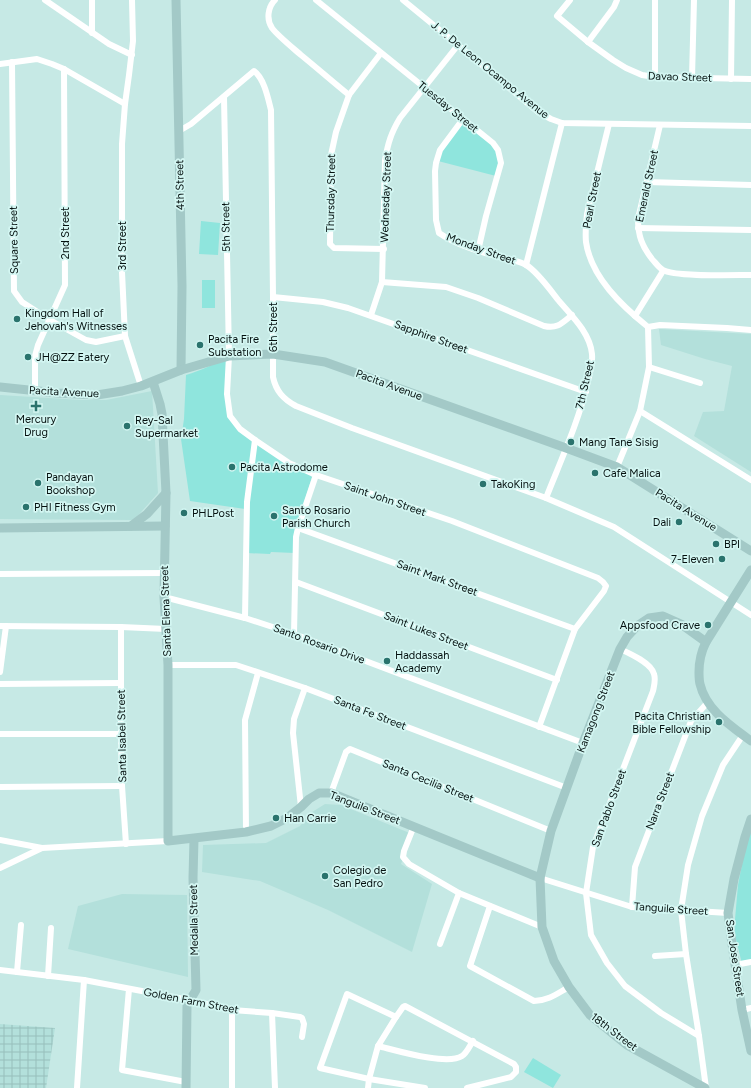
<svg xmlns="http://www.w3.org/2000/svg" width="751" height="1088" font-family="Figtree,sans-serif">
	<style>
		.built { fill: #b3e0db }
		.industrial { fill: url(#industrial-grid) }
		.green { fill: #8fe5dd }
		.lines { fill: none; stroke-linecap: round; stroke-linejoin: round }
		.street { stroke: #fff; stroke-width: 6 }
		.secondary { stroke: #a3c9c7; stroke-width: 9 }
		.poi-dot { fill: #2a736d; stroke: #d3f6f2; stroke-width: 1.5 }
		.labels { text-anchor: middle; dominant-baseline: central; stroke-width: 3.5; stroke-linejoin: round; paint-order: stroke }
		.street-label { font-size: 11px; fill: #04100f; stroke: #d3f6f2 }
		.poi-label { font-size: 11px; fill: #04100f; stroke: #d3f6f2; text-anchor: start }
	</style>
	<defs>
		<pattern id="industrial-grid" width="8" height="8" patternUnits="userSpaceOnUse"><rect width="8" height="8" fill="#b3e0db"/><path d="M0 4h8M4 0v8" fill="none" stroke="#98bfbb"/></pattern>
	</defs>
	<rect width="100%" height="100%" fill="#c6e9e5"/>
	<!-- built -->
	<g class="built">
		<path d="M659,329L751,334V472L694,436L703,412L724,411L732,366L705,359L661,345Z"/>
		<path d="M152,391L158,493L134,520L0,519V395L81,400H106Z"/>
		<path d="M325,804L341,805L412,834L401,864L432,884L412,952L328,910L260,881L202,872L203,845L266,843L300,826L309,814Z"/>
		<path d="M122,894L187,895L188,977L68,949L78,906Z"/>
	</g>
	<!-- industrial -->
	<path class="industrial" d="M0,1024L55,1028L46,1088H0Z"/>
	<!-- green -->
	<g class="green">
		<path d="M463,119L493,143L501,163L496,176L438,161L440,150Z"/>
		<path d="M201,221L220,223L218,255L199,254Z"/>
		<rect x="202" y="280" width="13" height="28"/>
		<path d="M229,358L230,417L255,440L245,509L190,501L181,439L184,419L186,375C201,371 214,363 229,358Z"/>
		<path d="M255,442L308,473L312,477L294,537L295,553L271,552L270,554L246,553L247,502Z"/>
		<path d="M751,831V962L742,964L734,931L738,885L745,849Z"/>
		<path d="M533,1058L561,1075L553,1088L524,1072Z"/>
	</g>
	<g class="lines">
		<!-- street -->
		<g class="street">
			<path d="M45,0L109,44L132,55"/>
			<path d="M92,0V33"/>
			<path d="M132,0L133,41L129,75L125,104L122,144V272L125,336L141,386"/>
			<path d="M275,0C268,7 266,19 272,28C278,36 293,48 301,55C317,68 333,82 349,95"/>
			<path d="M316,0L493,143L498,150L501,163L486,216L478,251"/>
			<path d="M403,0L464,50L538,112L551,119L562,123L751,126"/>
			<path d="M570,0L557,16L588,42L613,60L626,68L642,75L655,77L751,79"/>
			<path d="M655,0V77"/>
			<path d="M588,42L614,7L617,0"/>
			<path d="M381,53L349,95L336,132L331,155L330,244L334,248L384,249"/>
			<path d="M12,62L14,291L22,302L50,320L86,340L96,342L125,336"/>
			<path d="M0,64L37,59L52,64L64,69L125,104"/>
			<path d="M692,78L694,0"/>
			<path d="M731,79L732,0"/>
			<path d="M224,97L229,356L227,394L230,416L240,429L255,440L289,463L316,475L452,521L598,578L603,582L606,586L604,591L575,629L539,727"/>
			<path d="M463,119L440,150L436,163L435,171L436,220L439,233C458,246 481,252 503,258C510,260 520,261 526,265C537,271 551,291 559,301C572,316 590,333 592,354C593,364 590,372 588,381C579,421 561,460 546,498"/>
			<path d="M609,124L587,214C586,224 585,233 586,242C591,277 622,306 648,327"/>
			<path d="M660,125L638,219C638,236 642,246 652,259C655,262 658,267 663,270C674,277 734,275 751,275"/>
			<path d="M179,131L191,124L254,71C264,78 268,98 271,110L273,297V377C276,391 283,399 296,406L352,428L546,498L614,527L751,615"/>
			<path d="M647,182L751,185"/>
			<path d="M638,228L751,230"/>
			<path d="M526,265L562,123"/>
			<path d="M382,282L446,287L478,298L544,326C557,329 561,324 572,315"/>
			<path d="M273,297L323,302L348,308L586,392"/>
			<path d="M371,315L382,282L385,160C388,143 391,133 400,118L458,45"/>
			<path d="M635,316L663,271"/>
			<path d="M648,327L660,325L727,328L751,330"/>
			<path d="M649,367L700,383"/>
			<path d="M35,391V356L38,345L65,285L64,69"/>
			<path d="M640,411L751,480"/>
			<path d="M617,467L640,411L649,367L648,327"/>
			<path d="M298,528L575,629"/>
			<path d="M0,574L165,573"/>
			<path d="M296,582L557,680"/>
			<path d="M164,597L245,618L294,634L583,743"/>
			<path d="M245,618L247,502L255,440"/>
			<path d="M0,626L121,627L166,629"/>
			<path d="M121,627V734L122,786L126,844"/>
			<path d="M294,634L296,537L298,528L316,475"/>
			<path d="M620,649C631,654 651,663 654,674C656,680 654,686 653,691L593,847L586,893L591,935L607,963L625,986L661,1013L699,1036"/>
			<path d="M168,665H236L305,688L567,788"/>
			<path d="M0,672L6,626"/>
			<path d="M0,684L121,683"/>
			<path d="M0,734H121"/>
			<path d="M0,787L122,786"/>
			<path d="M331,793L346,752L350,749L551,831"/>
			<path d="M301,807L293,733L294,719L305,688"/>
			<path d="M414,826L404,851L403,857L409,864L459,893L542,927"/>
			<path d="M246,832L245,720L258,673"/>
			<path d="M0,840L42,848L168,841"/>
			<path d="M0,868L42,848"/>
			<path d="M540,878L632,907L728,913"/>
			<path d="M490,906L470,966L534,1001C548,1001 558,993 569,987"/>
			<path d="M632,907L635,867L691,721L708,702"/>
			<path d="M440,944L459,893"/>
			<path d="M655,956L686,954"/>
			<path d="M735,965L751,962"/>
			<path d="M0,970L84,980L189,1000L232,1010L272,1013L300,1017L302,1018L304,1024L302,1037"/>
			<path d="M17,972L21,925"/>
			<path d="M48,976L51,928"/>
			<path d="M129,989L122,1070L186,1082"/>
			<path d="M232,1010V1088"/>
			<path d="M742,1010L751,1008"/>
			<path d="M272,1013L275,1088"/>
			<path d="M396,1017L347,994L320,1068L369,1079L425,1088"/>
			<path d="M378,1046C395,1050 447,1066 462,1056C467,1053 470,1045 473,1041"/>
			<path d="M77,1088L84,980"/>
			<path d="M368,1088L369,1079L378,1046L396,1017L403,1007L405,1006L514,1064L516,1067V1072L511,1077L467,1088"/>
			<path d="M706,1088L699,1036L686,954L681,910L688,865L702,816L723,765L743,735"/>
		</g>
		<!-- secondary -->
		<g class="secondary">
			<path d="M176,0L182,286L181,370"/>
			<path d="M153,382L160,404L162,414L166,493L164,597L168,665V841L246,832L271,826L287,818L301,807L309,799L319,793H331L540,878"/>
			<path d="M0,387L57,393L97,395L122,391L141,386L181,370L229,356L273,354L325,362L566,448L617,467L751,551"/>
			<path d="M131,526L147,514L166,493"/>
			<path d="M0,528L165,526"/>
			<path d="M751,570L706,642C701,652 699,661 699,672C699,676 699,680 700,684C706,710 731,726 751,741"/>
			<path d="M751,819L745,837L734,879L728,913L732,944L742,1010L751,1051"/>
			<path d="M186,1088L187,1006C189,1000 193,996 196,990L193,878L194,839"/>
			<path d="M705,1088L627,1045L590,1015L569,987L554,961L542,927L540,878L551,831L583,743L620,649L627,637L637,626L649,618L663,616L681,624L706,642"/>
		</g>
	</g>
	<!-- markers -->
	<g class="poi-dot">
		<circle cx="17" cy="319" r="4"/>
		<circle cx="200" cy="345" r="4"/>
		<circle cx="28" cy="357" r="4"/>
		<path d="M34 400h4v4h4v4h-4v4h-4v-4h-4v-4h4z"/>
		<circle cx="127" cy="426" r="4"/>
		<circle cx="571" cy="442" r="4"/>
		<circle cx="232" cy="467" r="4"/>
		<circle cx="595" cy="473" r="4"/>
		<circle cx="38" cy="483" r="4"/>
		<circle cx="483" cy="484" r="4"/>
		<circle cx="26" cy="507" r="4"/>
		<circle cx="184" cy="513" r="4"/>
		<circle cx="274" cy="516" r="4"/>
		<circle cx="679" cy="522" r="4"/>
		<circle cx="716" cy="544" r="4"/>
		<circle cx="722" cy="559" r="4"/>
		<circle cx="708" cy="625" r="4"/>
		<circle cx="387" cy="661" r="4"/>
		<circle cx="719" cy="722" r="4"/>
		<circle cx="276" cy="818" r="4"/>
		<circle cx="325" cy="876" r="4"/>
	</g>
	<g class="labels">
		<!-- street labels -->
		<g class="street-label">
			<text transform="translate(490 70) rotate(39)">J. P. De Leon Ocampo Avenue</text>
			<text transform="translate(680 77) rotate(2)">Davao Street</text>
			<text transform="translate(448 107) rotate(39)">Tuesday Street</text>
			<text transform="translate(180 185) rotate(-91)">4th Street</text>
			<text transform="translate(647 186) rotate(-78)">Emerald Street</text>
			<text transform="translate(331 193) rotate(-89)">Thursday Street</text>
			<text transform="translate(386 197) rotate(-88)">Wednesday Street</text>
			<text transform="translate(592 200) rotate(-79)">Pearl Street</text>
			<text transform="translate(226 227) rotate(-91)">5th Street</text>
			<text transform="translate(65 233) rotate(-90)">2nd Street</text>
			<text transform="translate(14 240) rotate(-91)">Square Street</text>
			<text transform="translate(122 246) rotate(-90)">3rd Street</text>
			<text transform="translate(481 249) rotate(20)">Monday Street</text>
			<text transform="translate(273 327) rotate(-90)">6th Street</text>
			<text transform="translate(431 337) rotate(20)">Sapphire Street</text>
			<text transform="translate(389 385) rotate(20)">Pacita Avenue</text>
			<text transform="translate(585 385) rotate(-77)">7th Street</text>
			<text transform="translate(64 392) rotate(3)">Pacita Avenue</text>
			<text transform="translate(385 499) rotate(19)">Saint John Street</text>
			<text transform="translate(686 510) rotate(32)">Pacita Avenue</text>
			<text transform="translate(437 578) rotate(20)">Saint Mark Street</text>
			<text transform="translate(166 611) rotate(-92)">Santa Elena Street</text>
			<text transform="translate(426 631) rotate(21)">Saint Lukes Street</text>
			<text transform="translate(319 644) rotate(20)">Santo Rosario Drive</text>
			<text transform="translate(596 712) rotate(-69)">Kamagong Street</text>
			<text transform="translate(370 713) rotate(21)">Santa Fe Street</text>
			<text transform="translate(122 736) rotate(-91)">Santa Isabel Street</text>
			<text transform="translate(428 781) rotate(22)">Santa Cecilia Street</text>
			<text transform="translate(660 801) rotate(-69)">Narra Street</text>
			<text transform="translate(365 808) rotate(21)">Tanguile Street</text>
			<text transform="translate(609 808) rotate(-70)">San Pablo Street</text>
			<text transform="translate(671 909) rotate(4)">Tanguile Street</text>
			<text transform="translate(194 920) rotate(-91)">Medalla Street</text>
			<text transform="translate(735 958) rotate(82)">San Jose Street</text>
			<text transform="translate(191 1001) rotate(11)">Golden Farm Street</text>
			<text transform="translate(614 1032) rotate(37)">18th Street</text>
		</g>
		<!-- poi labels -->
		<g class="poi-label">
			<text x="25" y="313">Kingdom Hall of<tspan x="25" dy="13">Jehovah's Witnesses</tspan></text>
			<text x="208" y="339">Pacita Fire<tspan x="208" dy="13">Substation</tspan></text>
			<text x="36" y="357">JH@ZZ Eatery</text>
			<text x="36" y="419" text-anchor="middle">Mercury<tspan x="36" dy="13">Drug</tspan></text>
			<text x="135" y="420">Rey-Sal<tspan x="135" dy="13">Supermarket</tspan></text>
			<text x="579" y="442">Mang Tane Sisig</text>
			<text x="240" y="467">Pacita Astrodome</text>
			<text x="603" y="473">Cafe Malica</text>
			<text x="46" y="477">Pandayan<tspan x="46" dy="13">Bookshop</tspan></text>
			<text x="491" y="484">TakoKing</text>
			<text x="34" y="507">PHI Fitness Gym</text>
			<text x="282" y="510">Santo Rosario<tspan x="282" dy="13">Parish Church</tspan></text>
			<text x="192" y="513">PHLPost</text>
			<text x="671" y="522" text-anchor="end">Dali</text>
			<text x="724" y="544">BPI</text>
			<text x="714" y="559" text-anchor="end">7-Eleven</text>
			<text x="700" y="625" text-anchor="end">Appsfood Crave</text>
			<text x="395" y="655">Haddassah<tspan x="395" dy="13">Academy</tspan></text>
			<text x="711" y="716" text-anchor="end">Pacita Christian<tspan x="711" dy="13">Bible Fellowship</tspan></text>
			<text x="284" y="818">Han Carrie</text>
			<text x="333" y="870">Colegio de<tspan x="333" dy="13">San Pedro</tspan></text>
		</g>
	</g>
</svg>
